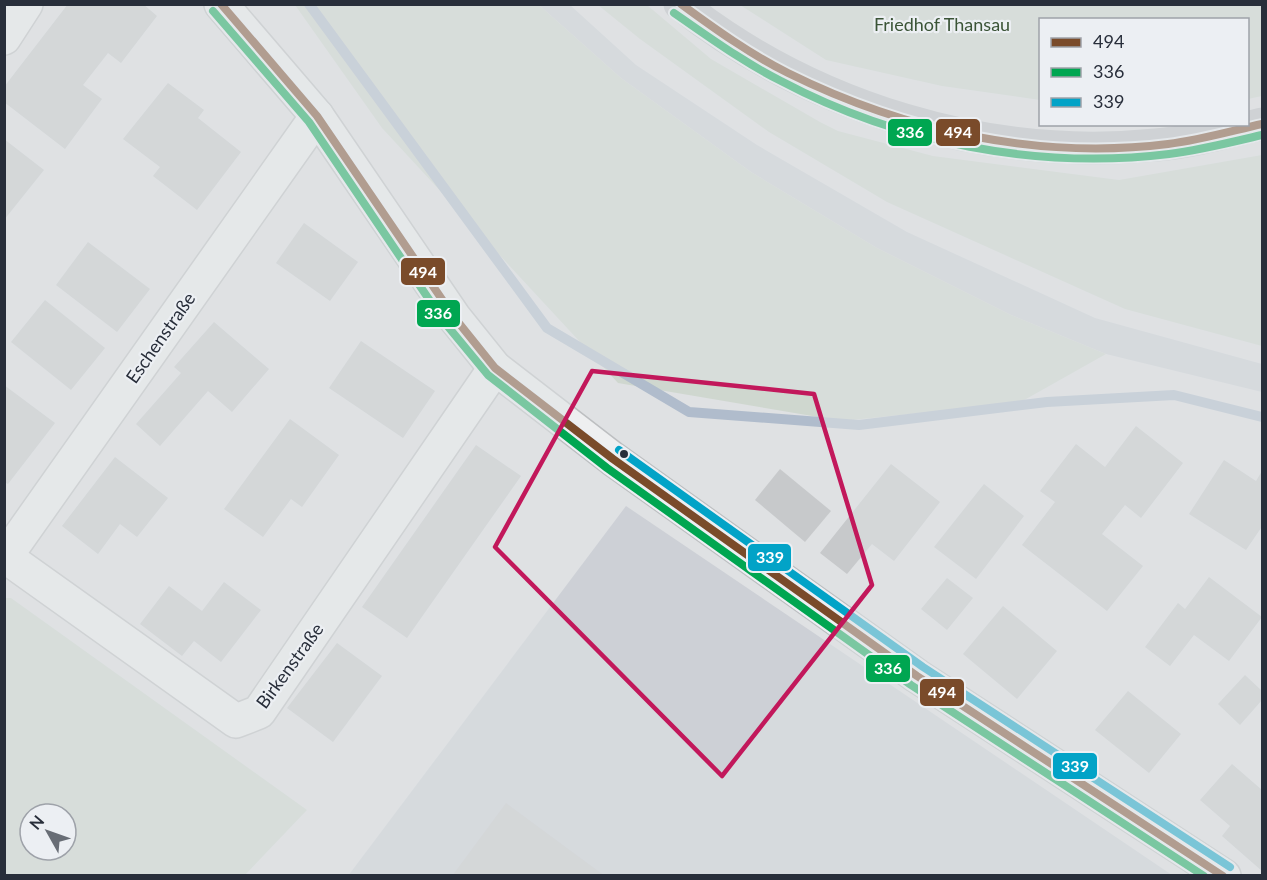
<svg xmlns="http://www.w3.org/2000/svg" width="1267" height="880" viewBox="0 0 1267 880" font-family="Lato,sans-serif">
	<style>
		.built { fill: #cdd0d6 }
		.green { fill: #cfd7cf; fill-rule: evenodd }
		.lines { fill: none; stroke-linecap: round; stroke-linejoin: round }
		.stream { stroke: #b0bccc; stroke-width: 10 }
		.building { fill: #c7c9cb }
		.street-casing { stroke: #bdbfc1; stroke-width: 36 }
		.street { stroke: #eeeff0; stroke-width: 33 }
		.secondary { stroke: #bdbfc3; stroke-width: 33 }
		.bus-1-casing { stroke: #eceff3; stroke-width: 12 }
		.bus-2-casing { stroke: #eceff3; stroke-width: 12 }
		.bus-3-casing { stroke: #eceff3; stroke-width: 12 }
		.bus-1 { stroke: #7a4b2a; stroke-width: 8 }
		.bus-2 { stroke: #00a651; stroke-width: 8 }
		.bus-3 { stroke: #02a3c7; stroke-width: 8 }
		.marked { fill: none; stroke: #c2185b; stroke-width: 4.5; stroke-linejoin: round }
		.bus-dot { fill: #282e3a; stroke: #eceff3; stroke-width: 2 }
		.labels { text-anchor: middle; stroke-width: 4.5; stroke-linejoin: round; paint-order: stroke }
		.park-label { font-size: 18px; fill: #3b5437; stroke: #eceff3 }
		.street-label { font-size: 18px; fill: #282e3a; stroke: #eceff3 }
		.line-badge { stroke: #eceff3; stroke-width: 2 }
		.badge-label { font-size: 16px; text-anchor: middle; font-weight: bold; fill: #fff }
	</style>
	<rect width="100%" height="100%" fill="#dfe1e3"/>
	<g class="built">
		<path d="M539,5H570L636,65L757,145L907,232L1095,318L1262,364V392L1106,354L1011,315L877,248L751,172L621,78Z"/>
		<path d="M626,506L1172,875L348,876Z"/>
	</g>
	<g class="green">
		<path d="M295,5H539L621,78L751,172L877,248L1011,315L1106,354L1019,403L842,421L618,383L382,128Z"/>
		<path d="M598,5H647L711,59L820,122L838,131L933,156L1119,180L1262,155V346L1125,309L887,202L769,132L640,39Z"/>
		<path d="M740,5H1262V96L1248,99V20H1040V100L942,86L826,60Z"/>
		<path d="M5,598H11L307,810L245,875H5ZM30,814H66V850H30Z"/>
	</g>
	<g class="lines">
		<path class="stream" d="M309,4L547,328L689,412L859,425L1047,402L1174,395L1262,417"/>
	</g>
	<g class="building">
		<path d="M68,4H143L157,16L121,63L108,53L83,85L102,99L65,149L4,102V87Z"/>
		<path d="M168,83L204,110L198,118L241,152L197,210L153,176L160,167L123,139Z"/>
		<path d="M4,139L44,170L4,220Z"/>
		<path d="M304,223L358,262L330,301L276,263Z"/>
		<path d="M88,242L150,289L117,332L56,285Z"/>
		<path d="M45,300L105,348L71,390L11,342Z"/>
		<path d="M214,322L269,369L232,412L208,391L160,446L136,424L181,373L174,367Z"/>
		<path d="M361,341L435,391L403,438L329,388Z"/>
		<path d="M4,385L55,423L8,484L4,482Z"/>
		<path d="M290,419L339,455L302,507L291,499L263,537L224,509Z"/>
		<path d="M1136,426L1183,463L1141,518L1125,505L1102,534L1143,566L1107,611L1022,545L1055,502L1040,491L1076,444L1105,467Z"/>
		<path d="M476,445L521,476L407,638L362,607Z"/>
		<path d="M115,457L168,498L137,537L120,524L98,554L62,526Z"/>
		<path d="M1224,460L1256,481L1262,471V529L1261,528L1246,550L1189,514Z"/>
		<path d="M891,464L940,502L894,561L872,544L847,574L820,553Z"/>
		<path d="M780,469L831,511L805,542L755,500Z"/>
		<path d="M984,484L1024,516L976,579L934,547Z"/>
		<path d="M1209,577L1262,617L1229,661L1194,635L1170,666L1145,647L1178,603L1185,609Z"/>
		<path d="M947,578L973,598L947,630L921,609Z"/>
		<path d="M224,582L261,610L221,662L194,641L182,656L140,624L169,586L202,611Z"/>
		<path d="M1003,606L1057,651L1017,699L963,654Z"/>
		<path d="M337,643L382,676L333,742L287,708Z"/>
		<path d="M1245,675L1262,691V700L1240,725L1218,704Z"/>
		<path d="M1128,691L1181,734L1149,773L1095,730Z"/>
		<path d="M1232,764L1262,790V871L1222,836L1230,826L1200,800Z"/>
		<path d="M506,803L605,876H452Z"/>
	</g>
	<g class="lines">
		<g class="street-casing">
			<g id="street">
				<path d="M221,4L317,116L454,317L495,368L613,459L917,676L1224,876"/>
				<path d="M4,38L26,4"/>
				<path d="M6,557L236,721L259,712L495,368"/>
				<path d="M4,559L317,116"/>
			</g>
		</g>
		<use href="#street" class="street"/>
		<path class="secondary" d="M680,4C812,108 987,162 1156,145C1191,142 1228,132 1262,124"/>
		<g class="bus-1-casing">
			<g id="bus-1">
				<path d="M221,4L317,116L454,317L495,368L613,459L917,676L1223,876"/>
				<path d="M681,4C715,29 750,54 788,73C905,131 1038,160 1168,144C1200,140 1231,131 1262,124"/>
			</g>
		</g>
		<g class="bus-2-casing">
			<g id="bus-2">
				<path d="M213,11L309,122L445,323L488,375L607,468L911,685L1204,876"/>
				<path d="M674,13C709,37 743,62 781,81C898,143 1038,170 1169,154C1201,150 1232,142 1262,135"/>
			</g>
		</g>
		<g class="bus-3-casing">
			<path id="bus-3" d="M619,450L923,667L1230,867"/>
		</g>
		<use href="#bus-1" class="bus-1"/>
		<use href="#bus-2" class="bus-2"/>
		<use href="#bus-3" class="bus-3"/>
	</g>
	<path d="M0 0H1267V880H0ZM592,371L814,394L872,585L722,776L495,547Z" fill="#dfe1e3" fill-opacity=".55" fill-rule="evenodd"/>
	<path class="marked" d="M592,371L814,394L872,585L722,776L495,547Z"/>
	<circle class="bus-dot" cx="624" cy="454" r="5"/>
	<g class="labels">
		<g class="park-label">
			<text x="942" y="31">Friedhof Thansau</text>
		</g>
		<g class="street-label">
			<text transform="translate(161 338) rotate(-55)" y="6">Eschenstraße</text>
			<text transform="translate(290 666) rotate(-54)" y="6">Birkenstraße</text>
		</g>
	</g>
	<g class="line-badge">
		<rect x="887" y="118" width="46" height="29" rx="6" fill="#00a651"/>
		<rect x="935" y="118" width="46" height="29" rx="6" fill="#7a4b2a"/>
		<rect x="400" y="257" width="46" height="29" rx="6" fill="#7a4b2a"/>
		<rect x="416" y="299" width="45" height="29" rx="6" fill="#00a651"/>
		<rect x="747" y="543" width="45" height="29" rx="6" fill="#02a3c7"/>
		<rect x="865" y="654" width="46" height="29" rx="6" fill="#00a651"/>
		<rect x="919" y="678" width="46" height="29" rx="6" fill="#7a4b2a"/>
		<rect x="1052" y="752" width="46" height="28" rx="6" fill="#02a3c7"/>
	</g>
	<g class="badge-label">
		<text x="910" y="138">336</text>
		<text x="958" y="138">494</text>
		<text x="423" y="278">494</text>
		<text x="438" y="319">336</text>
		<text x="770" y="563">339</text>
		<text x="888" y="674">336</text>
		<text x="942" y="698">494</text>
		<text x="1075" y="772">339</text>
	</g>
	<rect width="1267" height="880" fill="none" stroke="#282e3a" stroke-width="12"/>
	<rect x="1039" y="18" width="210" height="108" fill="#eceff3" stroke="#9ea2a9" stroke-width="1.5"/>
	<rect x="1051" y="38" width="30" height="9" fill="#7a4b2a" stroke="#9ea2a9" stroke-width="1.5"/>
	<text x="1093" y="48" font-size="18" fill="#282e3a">494</text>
	<rect x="1051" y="68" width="30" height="9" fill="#00a651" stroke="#9ea2a9" stroke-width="1.5"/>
	<text x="1093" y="78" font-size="18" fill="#282e3a">336</text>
	<rect x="1051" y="98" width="30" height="9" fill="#02a3c7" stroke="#9ea2a9" stroke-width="1.5"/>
	<text x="1093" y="108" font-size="18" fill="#282e3a">339</text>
	<g transform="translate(48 832) rotate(310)"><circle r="28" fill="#eceff3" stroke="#9ea2a9" stroke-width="1.5"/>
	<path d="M0-4.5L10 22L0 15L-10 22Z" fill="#686d75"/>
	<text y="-9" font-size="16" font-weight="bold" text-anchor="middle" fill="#282e3a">N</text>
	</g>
</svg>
